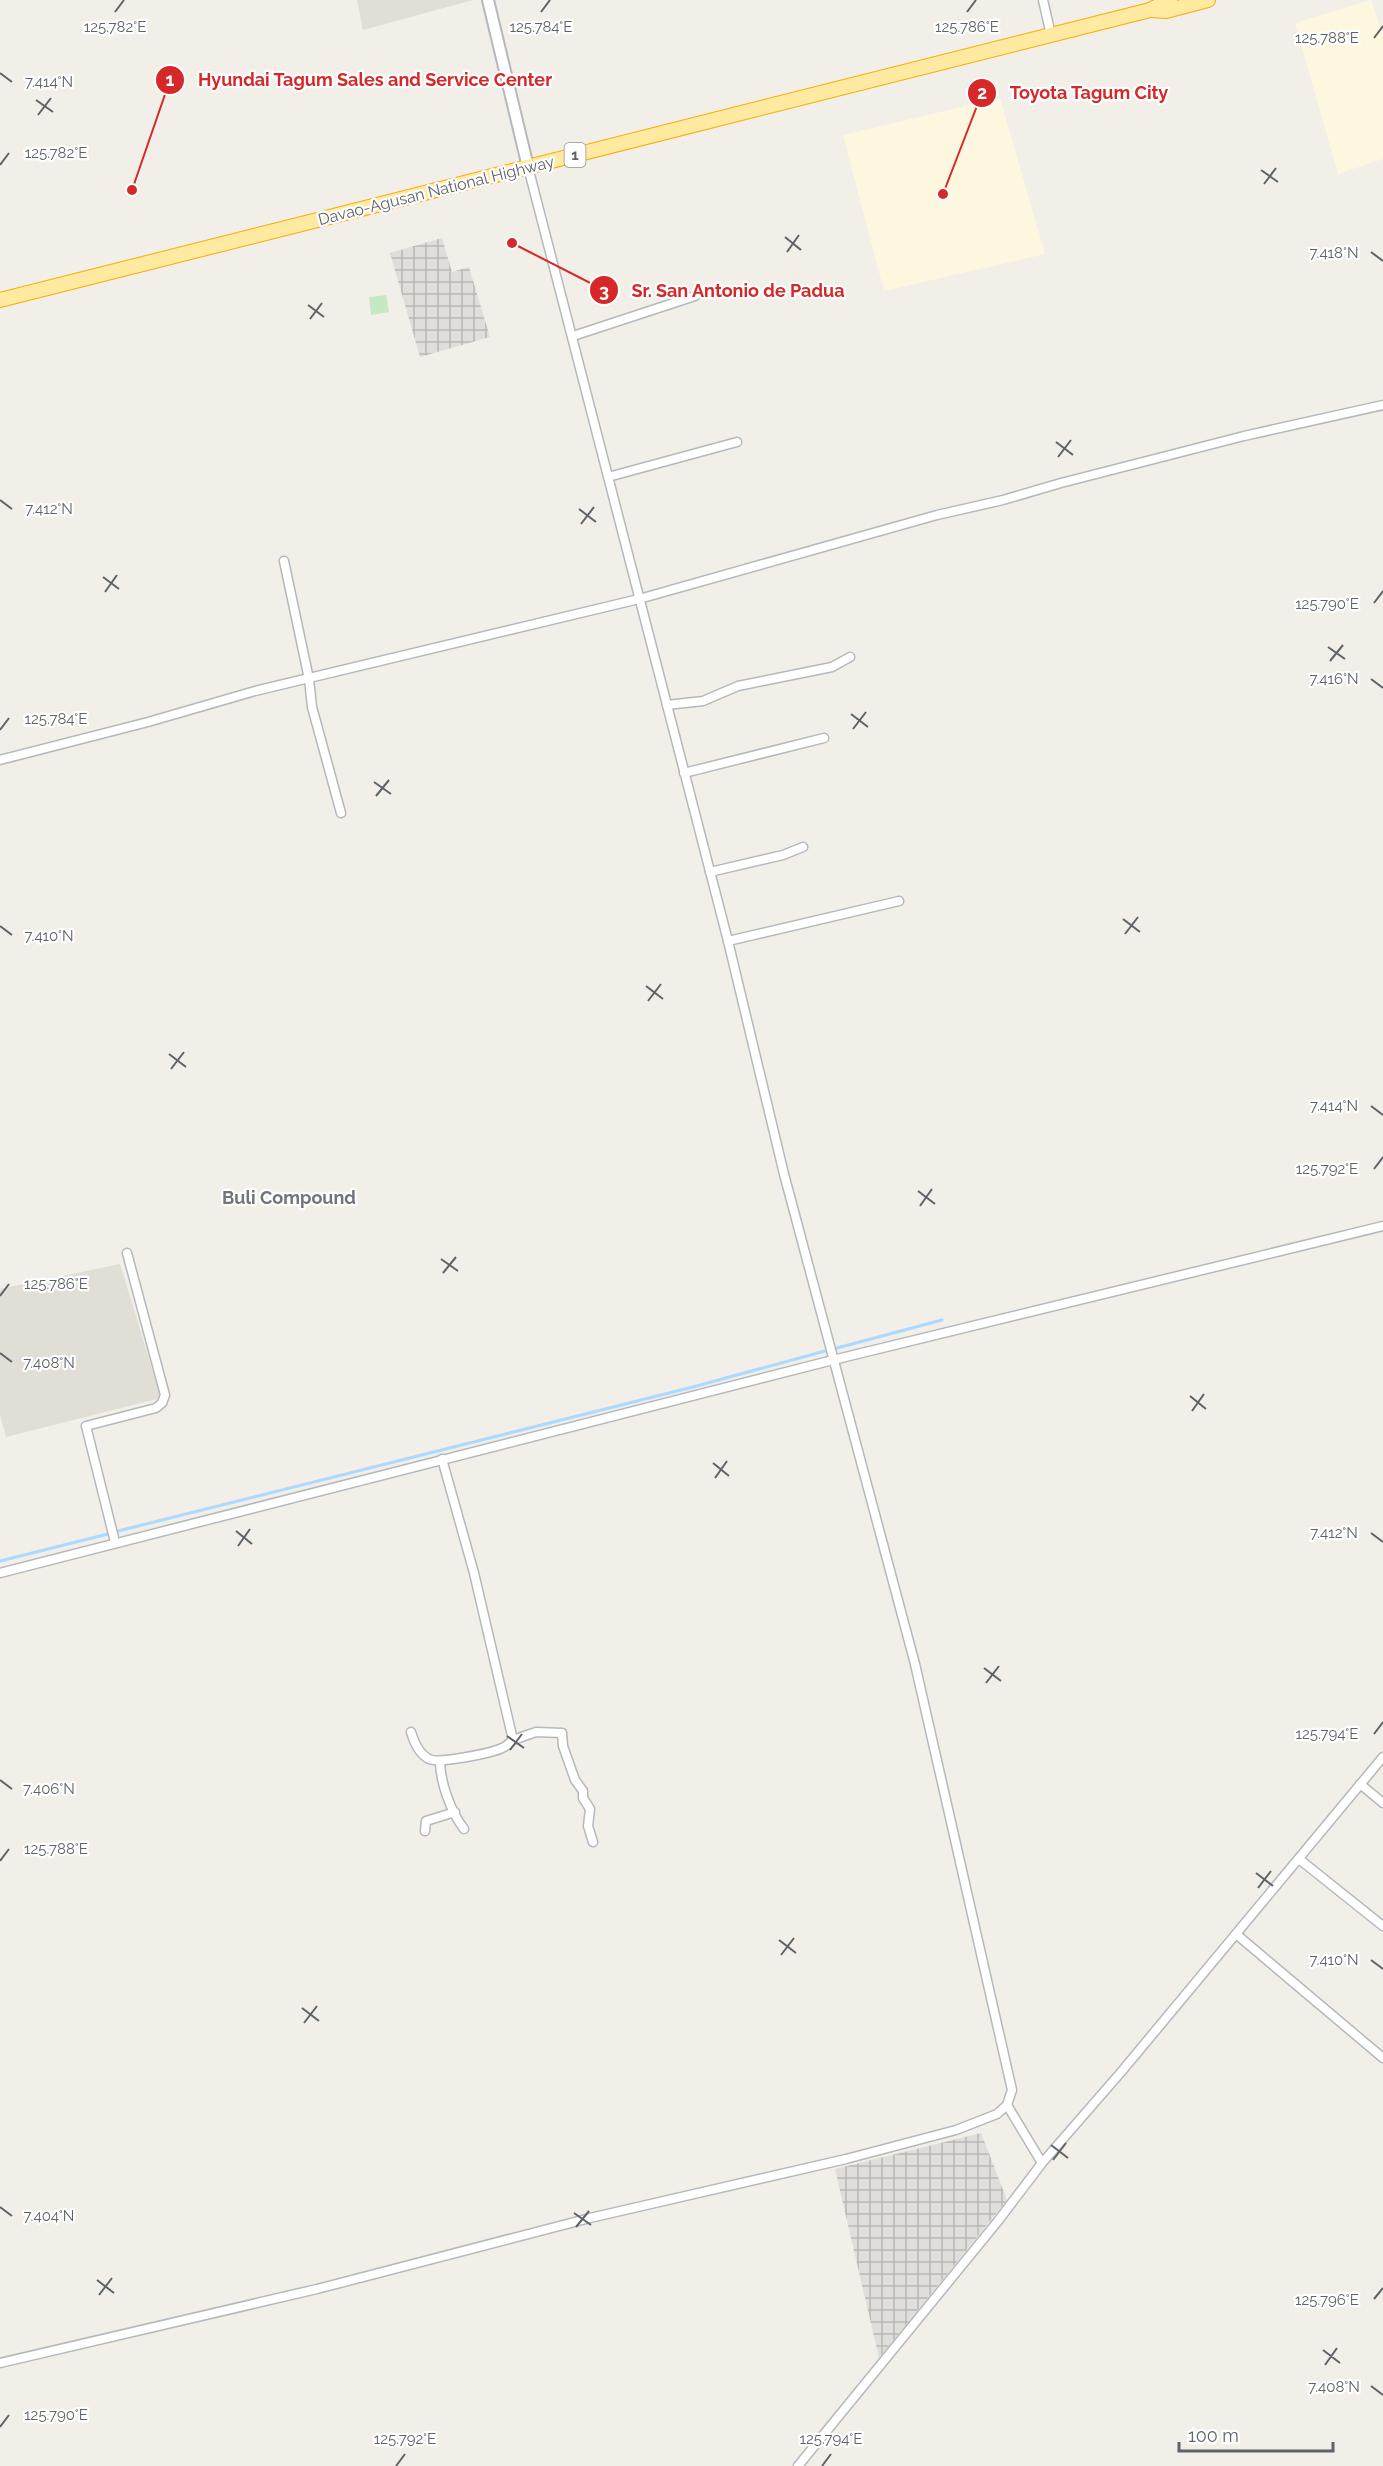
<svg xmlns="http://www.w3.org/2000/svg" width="1383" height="2466" viewBox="0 0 1383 2466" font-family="Raleway,sans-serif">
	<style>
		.commercial { fill: #fef7e0 }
		.industrial { fill: url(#industrial-grid) }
		.education { fill: #e1ded6 }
		.garden { fill: #c5e8c5 }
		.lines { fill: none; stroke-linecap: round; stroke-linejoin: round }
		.stream { stroke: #aadaff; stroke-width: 3 }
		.minor-casing { stroke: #b5b8bc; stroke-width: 11 }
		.tertiary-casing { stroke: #b5b8bc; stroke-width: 14 }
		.trunk-casing { stroke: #f9ab00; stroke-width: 16 }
		.minor { stroke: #fff; stroke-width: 8 }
		.tertiary { stroke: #fff; stroke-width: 10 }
		.trunk { stroke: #feeaa1; stroke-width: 14 }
		.ticks { fill: none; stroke: #5f6368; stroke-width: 2 }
		.labels { text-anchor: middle; stroke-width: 4.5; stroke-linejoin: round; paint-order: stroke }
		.shield { fill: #fff; stroke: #8f9295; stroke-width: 1.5 }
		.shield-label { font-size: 15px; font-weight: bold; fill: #5f6368 }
		.street-label { font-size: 16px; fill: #5f6368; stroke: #fff }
		.neighbourhood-label { font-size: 18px; font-weight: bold; fill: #70757a; stroke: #fff }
		.ticks-label { font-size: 15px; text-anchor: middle; fill: #5f6368; stroke: #fff; stroke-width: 4.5; stroke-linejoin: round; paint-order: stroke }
		.leader { fill: none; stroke: #d62828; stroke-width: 2 }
		.callout-dot { fill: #d62828; stroke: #fff; stroke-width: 2 }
		.mark-label { font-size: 18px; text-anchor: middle; font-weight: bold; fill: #fff }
		.callout-label { font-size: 18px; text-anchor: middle; font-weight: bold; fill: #d62828; stroke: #fff; stroke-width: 4.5; stroke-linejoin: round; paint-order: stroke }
	</style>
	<defs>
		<pattern id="industrial-grid" width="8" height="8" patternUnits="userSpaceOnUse" patternTransform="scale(1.5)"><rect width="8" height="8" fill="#e0deda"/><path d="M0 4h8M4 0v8" fill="none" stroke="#b9b8b5"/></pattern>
	</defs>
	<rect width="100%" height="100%" fill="#f1efe8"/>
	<g class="commercial">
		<path d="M1371,0L1383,35V159L1338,174L1295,23Z"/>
		<path d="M1000,98L1045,254L884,291L843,135Z"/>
	</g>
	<g class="industrial">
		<path d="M442,238L452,272L469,267L490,337L420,357L390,253Z"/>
		<path d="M981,2133L1007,2200L879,2358L835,2169Z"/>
	</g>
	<g class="education">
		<path d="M357,0H473L363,30Z"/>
		<path d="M120,1264L161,1398L6,1437L0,1415V1289Z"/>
	</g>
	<path class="garden" d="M386,295L389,312L371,315L369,297Z"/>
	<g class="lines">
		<g class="stream">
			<path d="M837,1348L942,1320"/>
			<path d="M118,1531L693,1387L825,1351"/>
			<path d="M0,1561L108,1534"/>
		</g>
		<g class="minor-casing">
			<g id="minor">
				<path d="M1043,0L1051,35"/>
				<path d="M573,336L695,296"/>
				<path d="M608,477L737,442"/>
				<path d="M284,561L309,679L312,707L341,813"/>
				<path d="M667,705L703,701L738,686L832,667L850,657"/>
				<path d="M0,760L148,722L255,691L639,599L937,515L1003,500L1061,483L1244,436L1383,405"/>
				<path d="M684,773L824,738"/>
				<path d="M710,872L783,855L803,847"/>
				<path d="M728,941L899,901"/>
				<path d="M115,1542L86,1426L156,1408L162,1403L165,1395L127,1253"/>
				<path d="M0,1573L833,1360L1383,1226"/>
				<path d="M411,1732C414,1742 419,1754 429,1759C438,1764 492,1753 502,1748C506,1747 510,1742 513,1740L474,1573L442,1459"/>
				<path d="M513,1740L536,1732L562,1733L563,1746L575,1780L583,1791V1798L590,1809L588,1826L593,1842"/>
				<path d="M440,1761C440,1782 451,1812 464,1829"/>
				<path d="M1360,1784L1383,1803"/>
				<path d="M425,1831L426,1821L455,1812"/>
				<path d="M1299,1859L1383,1926"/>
				<path d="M1236,1934L1383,2058"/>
				<path d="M1007,2105L1042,2163"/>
				<path d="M0,2363L317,2289L590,2218L846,2159L956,2130L997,2114L1007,2105L1012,2090L915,1664L784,1174L728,941L528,167"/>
				<path d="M798,2466L998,2221L1042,2163L1122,2071L1383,1757"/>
			</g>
		</g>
		<g class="tertiary-casing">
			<path id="tertiary" d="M488,0L528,167"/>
		</g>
		<g class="trunk-casing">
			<g id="trunk">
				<path d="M1150,10L1166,11L1208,0"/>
				<path d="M0,300L1150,10L1170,0"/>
			</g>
		</g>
		<use href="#minor" class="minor"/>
		<use href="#tertiary" class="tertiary"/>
		<use href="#trunk" class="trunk"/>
	</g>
	<path class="ticks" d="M115,12L124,0M541,12L550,0M967,12L976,0M1374,38L1383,26M0,73L12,82M36,100L53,112M38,115L51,98M0,165L9,153M1261,170L1278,182M1264,184L1276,168M785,237L801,250M787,252L799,235M1371,252L1383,261M308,305L324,317M310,319L322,303M1056,442L1073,455M1058,457L1071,440M0,500L12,509M579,509L596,522M581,524L594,507M103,577L119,589M105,592L117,575M1374,603L1383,591M1328,647L1345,659M1330,661L1343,645M1371,679L1383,688M851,714L868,727M853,729L866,712M0,730L9,718M374,782L391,794M376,796L389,780M1123,919L1140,932M0,926L12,935M1125,934L1138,917M646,986L663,999M648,1001L661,984M169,1054L186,1067M171,1069L184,1052M1371,1106L1383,1115M1374,1169L1383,1157M918,1191L935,1204M920,1206L932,1189M441,1259L458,1271M443,1273L456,1257M0,1296L9,1284M0,1353L12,1362M1190,1396L1206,1409M1192,1411L1204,1394M713,1463L729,1476M715,1478L727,1461M236,1531L252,1544M1371,1533L1383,1542M238,1546L250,1529M984,1668L1001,1681M986,1683L999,1666M1374,1734L1383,1722M507,1736L524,1748M510,1750L522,1734M0,1780L12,1789M0,1861L9,1849M1256,1873L1273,1886M1258,1888L1271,1871M779,1940L796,1953M781,1955L794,1938M1371,1960L1383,1969M302,2008L319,2021M304,2023L317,2006M1051,2145L1068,2158M1053,2160L1066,2143M0,2207L12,2216M574,2213L591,2225M576,2227L589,2211M97,2280L114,2293M99,2295L112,2278M1374,2299L1383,2288M1323,2350L1340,2363M1325,2365L1337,2348M1371,2386L1383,2395M0,2427L9,2415M396,2466L405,2454M822,2466L831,2454"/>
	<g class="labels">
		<rect class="shield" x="564.5" y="143" width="21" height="24" rx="4.5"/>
		<g class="shield-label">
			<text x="575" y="160">1</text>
		</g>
		<g class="street-label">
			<text transform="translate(436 190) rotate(-14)" y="6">Davao-Agusan National Highway</text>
		</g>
		<g class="neighbourhood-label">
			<text x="289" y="1204">Buli Compound</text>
		</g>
	</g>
	<g class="ticks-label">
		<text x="115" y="32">125.782°E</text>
		<text x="541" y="32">125.784°E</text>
		<text x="967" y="32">125.786°E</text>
		<text x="1327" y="43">125.788°E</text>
		<text x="49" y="87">7.414°N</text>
		<text x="56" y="158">125.782°E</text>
		<text x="1334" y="258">7.418°N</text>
		<text x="49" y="514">7.412°N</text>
		<text x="1327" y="609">125.790°E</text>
		<text x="1334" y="684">7.416°N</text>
		<text x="56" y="724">125.784°E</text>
		<text x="49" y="941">7.410°N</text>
		<text x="1334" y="1111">7.414°N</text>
		<text x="1327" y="1174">125.792°E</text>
		<text x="56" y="1289">125.786°E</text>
		<text x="49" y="1368">7.408°N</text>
		<text x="1334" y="1538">7.412°N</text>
		<text x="1327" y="1739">125.794°E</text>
		<text x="49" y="1794">7.406°N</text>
		<text x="56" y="1854">125.788°E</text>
		<text x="1334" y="1965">7.410°N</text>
		<text x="49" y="2221">7.404°N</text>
		<text x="1327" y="2305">125.796°E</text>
		<text x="1334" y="2392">7.408°N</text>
		<text x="56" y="2420">125.790°E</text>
		<text x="405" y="2444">125.792°E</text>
		<text x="831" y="2444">125.794°E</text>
	</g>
	<path class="leader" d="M132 190L170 80M943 194L982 93M512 243L604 290"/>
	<g class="callout-dot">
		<circle cx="132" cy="190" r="6"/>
		<circle cx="943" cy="194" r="6"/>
		<circle cx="512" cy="243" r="6"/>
		<circle cx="170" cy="80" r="15"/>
		<circle cx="982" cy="93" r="15"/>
		<circle cx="604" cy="290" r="15"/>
	</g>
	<g class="mark-label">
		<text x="170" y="86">1</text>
		<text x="982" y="99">2</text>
		<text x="604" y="297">3</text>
	</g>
	<g class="callout-label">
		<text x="375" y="86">Hyundai Tagum Sales and Service Center</text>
		<text x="1089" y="99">Toyota Tagum City</text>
		<text x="738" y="297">Sr. San Antonio de Padua</text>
	</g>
	<path d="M1179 2442v9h154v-9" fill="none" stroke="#5f6368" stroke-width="3"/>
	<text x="1188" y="2442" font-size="18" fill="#5f6368" stroke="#ffffff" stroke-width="4.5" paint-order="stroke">100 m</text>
</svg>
